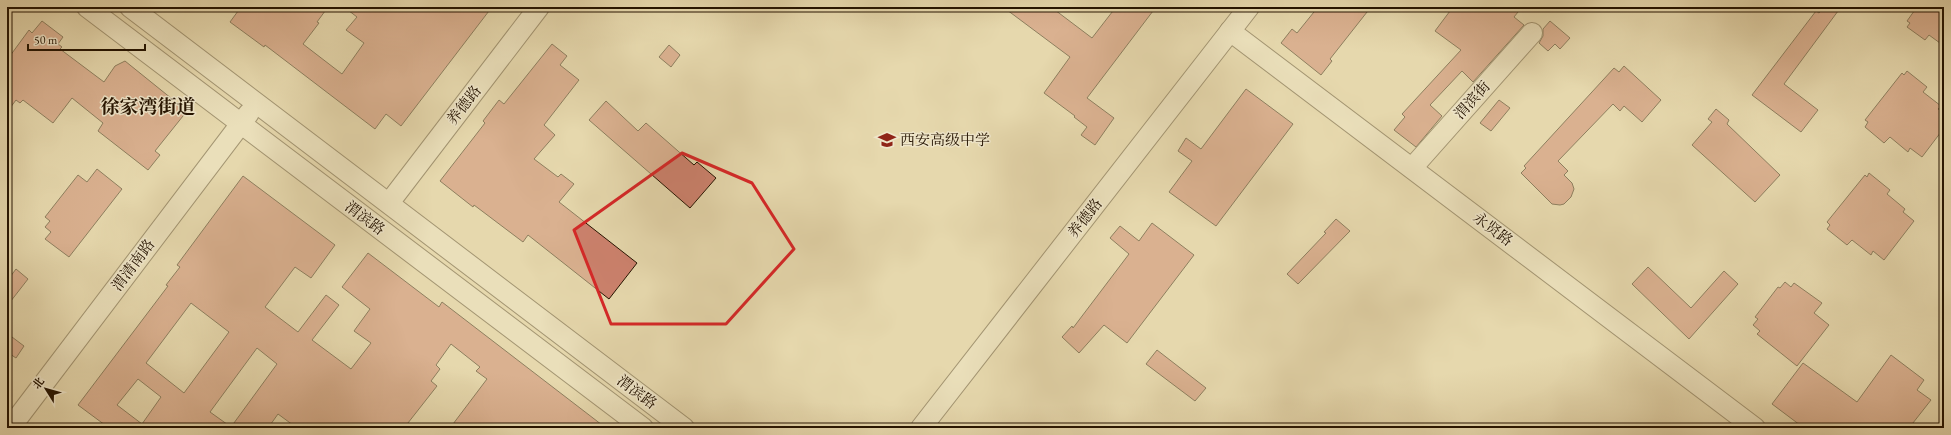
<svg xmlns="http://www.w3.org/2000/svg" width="1951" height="435" viewBox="0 0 1951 435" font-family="'EB Garamond','Noto Serif SC',serif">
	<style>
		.building { fill: #cd826e; stroke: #241300; fill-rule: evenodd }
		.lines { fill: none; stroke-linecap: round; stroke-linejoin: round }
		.minor-casing { stroke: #54442b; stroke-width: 22 }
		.minor { stroke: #efe6ca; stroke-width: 20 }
		.marked { fill: none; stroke: #d62828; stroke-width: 3; stroke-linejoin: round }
		.labels { text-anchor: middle; stroke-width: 3; stroke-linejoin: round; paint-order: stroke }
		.street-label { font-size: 15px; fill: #241300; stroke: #efe6ca }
		.poi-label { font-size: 15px; fill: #241300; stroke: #efe6ca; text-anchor: start }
		.district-label { font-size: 19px; font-weight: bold; fill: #241300; stroke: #efe6ca }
	</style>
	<rect width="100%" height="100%" fill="#e6d8ad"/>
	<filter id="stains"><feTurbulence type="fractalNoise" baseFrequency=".005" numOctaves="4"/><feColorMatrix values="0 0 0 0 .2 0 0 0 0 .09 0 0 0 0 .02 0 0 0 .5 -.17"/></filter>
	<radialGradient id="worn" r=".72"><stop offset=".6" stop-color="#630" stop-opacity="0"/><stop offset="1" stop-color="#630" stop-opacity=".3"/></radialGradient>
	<g class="building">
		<path d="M241,7H328L317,22L319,23L303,44L342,74L364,43L346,30L357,17L344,7H492L401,126L386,114L375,129L265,45L264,47L230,22Z"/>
		<path d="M1003,7H1051L1092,38L1116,7H1156L1087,98L1114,118L1095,145L1081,135L1087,127L1074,117L1075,116L1044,93L1070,57Z"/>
		<path d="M1318,7H1371L1330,59L1332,61L1321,75L1281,43L1292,29L1297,33Z"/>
		<path d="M1453,7H1522L1514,17L1524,25L1473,82L1462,71L1430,105L1442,116L1416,147L1394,130L1405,117L1402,114L1461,50L1435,31Z"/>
		<path d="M1824,7H1841L1784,84L1818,110L1801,132L1752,95L1816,11L1819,13Z"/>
		<path d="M1917,7H1944V46L1929,35L1925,40L1907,27L1910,23L1907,21Z"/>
		<path d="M42,21L63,37L58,44L62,47L60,49L104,82L115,66L125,61L187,111L155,151L160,155L148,170L98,131L103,123L72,98L53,123L23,100L20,103L16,100L7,112V60L29,30L32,33Z"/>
		<path d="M1550,21L1570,38L1560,49L1555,44L1548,51L1539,43L1543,36V29Z"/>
		<path d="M552,44L567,56L560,65L579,80L544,125L555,135L534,159L558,177L561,174L574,184L559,202L637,263L609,299L528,235L523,242L474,205L473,207L440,181L485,123L483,121L499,100L504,104Z"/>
		<path d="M669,45L680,55L671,67L659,57Z"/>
		<path d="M1624,66L1661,100L1642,122L1624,106L1620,111L1613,104L1558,161L1568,171L1564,175L1572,183L1574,189L1571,197L1564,204L1560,205L1552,204L1521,173L1526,168L1524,166L1614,68L1619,72Z"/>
		<path d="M1907,71L1927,87L1923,92L1941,106L1938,109L1944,114V128L1922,157L1910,148L1908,152L1890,137L1884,143L1865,127L1868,122L1865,120L1902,73L1904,75Z"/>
		<path d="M1246,89L1293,124L1216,226L1169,192L1192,161L1178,151L1186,138L1201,149Z"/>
		<path d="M1499,100L1510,108L1491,131L1480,123Z"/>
		<path d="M606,101L638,131L646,123L694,165L697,162L716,178L690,208L589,120Z"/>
		<path d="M1716,109L1729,120L1727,124L1780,175L1755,202L1692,145L1712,122L1708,119Z"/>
		<path d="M97,169L122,189L69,257L45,239L51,232L45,227L50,221L45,217L78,175L87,182Z"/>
		<path d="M1869,173L1890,190L1887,194L1905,209L1903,212L1914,221L1884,260L1873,251L1871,255L1852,240L1847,245L1827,229L1830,225L1827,222L1865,175L1867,177Z"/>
		<path d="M243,176L335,245L311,278L295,267L265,307L298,332L326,295L339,305L312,340L351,369L371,343L354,331L370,309L342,287L368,253L439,307L442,302L606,428H450L487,379L476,371L480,367L451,344L436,365L440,369L431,381L437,386L404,428H297L278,414L268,428H109L78,405L168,286L166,285L180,267L177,265ZM191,303L229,332L184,393L146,363ZM257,348L277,364L231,427L210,412ZM138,379L161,397L142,424L117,405Z"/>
		<path d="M1336,219L1350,231L1298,284L1287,274L1326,233L1324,232Z"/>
		<path d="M1152,223L1194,255L1127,343L1104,325L1079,353L1062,337L1072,326L1073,328L1129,254L1110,238L1120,226L1139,241Z"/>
		<path d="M1648,267L1691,308L1724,271L1738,284L1689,339L1632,284Z"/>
		<path d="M16,269L28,279L7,306V281Z"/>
		<path d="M1785,282L1791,287L1794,283L1822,303L1814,313L1829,325L1797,366L1757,334L1760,331L1753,325L1758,319L1755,317L1778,287L1780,288Z"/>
		<path d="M12,337L24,346L16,358L7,352V344Z"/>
		<path d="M1157,350L1206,388L1195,401L1146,364Z"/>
		<path d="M1891,355L1924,380L1917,390L1931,400L1909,428H1804L1772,404L1803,363L1857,402Z"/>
	</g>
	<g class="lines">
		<g class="minor-casing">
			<g id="minor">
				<path d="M87,7L643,428"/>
				<path d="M130,7L684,428"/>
				<path d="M1230,31L1755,428"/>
				<path d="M1412,168L1532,33"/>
				<path d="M389,203L539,7"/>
				<path d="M10,428L249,113"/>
				<path d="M921,428L1249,7"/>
			</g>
		</g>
		<use href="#minor" class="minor"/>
	</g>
	<path d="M0 0H1951V435H0ZM682,153L752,183L794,249L726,324H611L574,230Z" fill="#e6d8ad" fill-opacity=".55" fill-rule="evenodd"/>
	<path class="marked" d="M682,153L752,183L794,249L726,324H611L574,230Z"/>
	<defs>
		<g id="school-bare" transform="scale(1.38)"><path d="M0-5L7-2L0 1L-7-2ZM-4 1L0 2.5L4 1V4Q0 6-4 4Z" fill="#8f2418" stroke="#efe6ca" stroke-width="2.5" paint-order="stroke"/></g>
	</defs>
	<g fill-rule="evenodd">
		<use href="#school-bare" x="887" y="140"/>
	</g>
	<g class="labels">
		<g class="street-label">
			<text transform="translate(1472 100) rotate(-48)" y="5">渭滨街</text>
			<text transform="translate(464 105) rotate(-52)" y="5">养德路</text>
			<text transform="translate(365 218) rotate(37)" y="5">渭滨路</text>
			<text transform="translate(1085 218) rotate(-52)" y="5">养德路</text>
			<text transform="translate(1493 229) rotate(37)" y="5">永贤路</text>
			<text transform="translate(133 265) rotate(-53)" y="5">渭清南路</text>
			<text transform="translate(637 392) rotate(37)" y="5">渭滨路</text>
		</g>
		<g class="poi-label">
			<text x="900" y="145">西安高级中学</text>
		</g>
		<g class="district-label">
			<text x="148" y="113">徐家湾街道</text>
		</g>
	</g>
	<rect width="1951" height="435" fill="none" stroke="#e6d8ad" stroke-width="24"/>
	<rect x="8" y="8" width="1935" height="419" fill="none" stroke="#241300" stroke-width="2"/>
	<rect x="12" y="12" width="1927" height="411" fill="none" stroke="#241300"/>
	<g transform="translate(46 389) rotate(307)" stroke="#efe6ca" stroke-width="3" paint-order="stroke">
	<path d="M0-3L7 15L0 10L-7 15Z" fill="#241300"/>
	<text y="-6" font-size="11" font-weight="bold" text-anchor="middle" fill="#241300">北</text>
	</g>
	<path d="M28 44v6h117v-6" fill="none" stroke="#241300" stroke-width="2"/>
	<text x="34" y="44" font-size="12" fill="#241300" stroke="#efe6ca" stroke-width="3" paint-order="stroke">50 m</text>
	<rect width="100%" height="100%" filter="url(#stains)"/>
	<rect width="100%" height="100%" fill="url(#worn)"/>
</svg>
